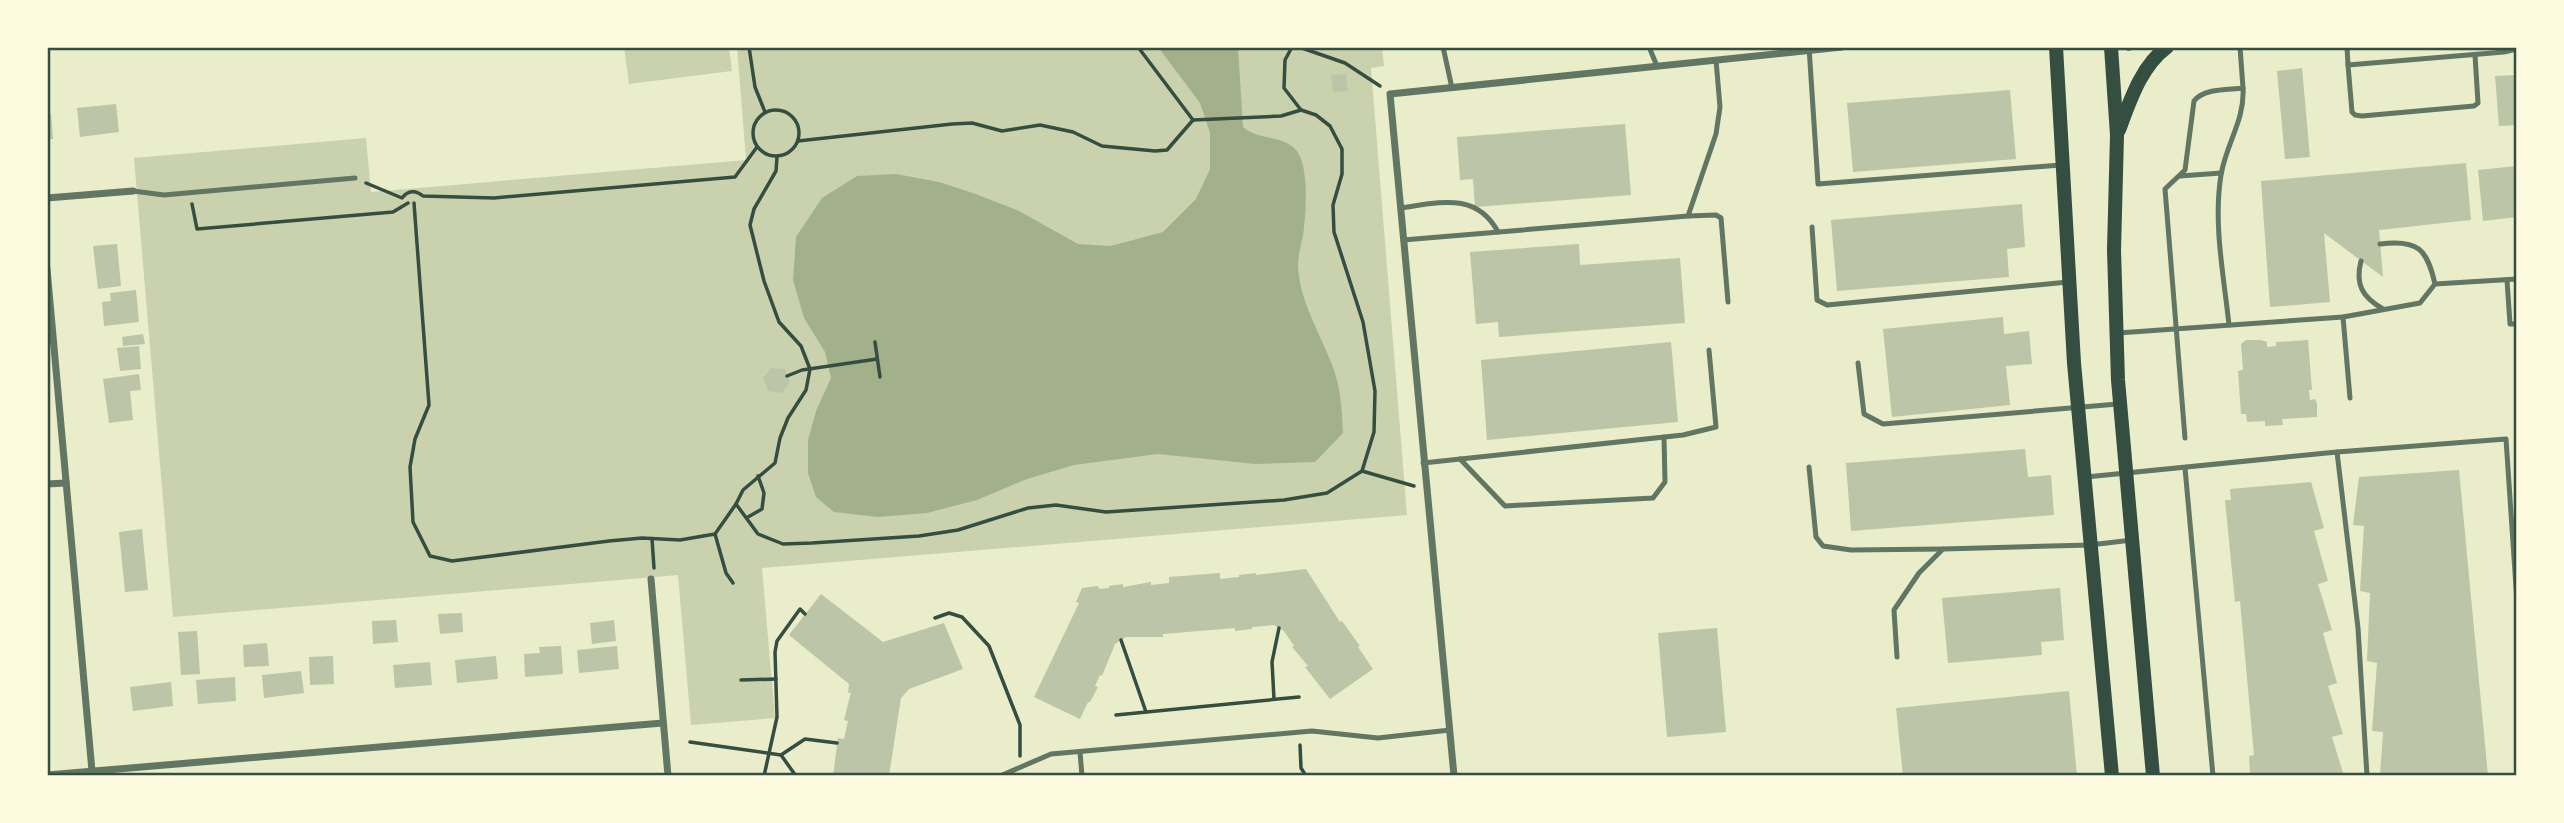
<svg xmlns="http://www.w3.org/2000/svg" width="2564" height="823" viewBox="0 0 2564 823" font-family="Spectral,serif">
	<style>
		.green { fill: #cad2ad }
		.water { fill: #a3b18a }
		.building { fill: #bcc5a7 }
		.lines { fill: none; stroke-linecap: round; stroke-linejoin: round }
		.path { stroke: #344e41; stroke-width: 3.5 }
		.service { stroke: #617663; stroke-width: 5 }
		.minor { stroke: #617663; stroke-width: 7 }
		.secondary { stroke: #344e41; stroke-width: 14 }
		.neatline { fill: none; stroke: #344e41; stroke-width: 2.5 }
	</style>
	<rect width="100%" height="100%" fill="#e9edc9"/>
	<g class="green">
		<path d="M624,47H729L732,71L629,84Z"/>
		<path d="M737,47H1382L1384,66L1371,68L1407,515L762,568L775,718L691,725L678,575L173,617L134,158L366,138L371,192L746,160Z"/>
	</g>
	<path class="water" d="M1158,47H1238L1243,127C1259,142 1292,133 1301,159C1308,179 1306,207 1304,228C1303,240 1298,252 1298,265C1299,302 1322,336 1334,370C1341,391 1342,411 1343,433L1315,462L1255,464L1158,454L1074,465L1027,479L977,500L927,513L878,517L834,512L816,497L808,473V440L816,411L831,378L825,352L804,318L793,280L796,237L822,198L857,176L896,174L939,182L973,193L1019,211L1078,244L1111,246L1163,232L1196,199L1210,169V133L1200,103Z"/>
	<g class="building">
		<path d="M2302,68L2310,157L2285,159L2277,71Z"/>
		<path d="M1346,74L1348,91L1333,92L1331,75Z"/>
		<path d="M2517,75V125L2499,126L2495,76Z"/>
		<path d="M2010,90L2016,159L1853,172L1847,103Z"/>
		<path d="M116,104L119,132L80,137L77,108Z"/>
		<path d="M47,114H51L53,139H47Z"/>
		<path d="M1625,124L1631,195L1475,207L1473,179L1460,180L1457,137Z"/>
		<path d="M2466,163L2471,220L2379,230L2383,277L2324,233L2330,302L2270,307L2261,181Z"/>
		<path d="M2517,166V217L2483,221L2478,170Z"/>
		<path d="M2022,204L2025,247L2007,249L2009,277L1837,291L1831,220Z"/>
		<path d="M117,244L121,286L98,289L93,246Z"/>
		<path d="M1579,244L1580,265L1680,258L1685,323L1499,337L1498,322L1476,324L1470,252Z"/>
		<path d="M136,290L139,322L104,326L102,302L111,301L110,293Z"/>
		<path d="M2003,317L2004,334L2029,331L2032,364L2006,366L2010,405L1892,417L1883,329Z"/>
		<path d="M143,334L145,344L123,346L122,337Z"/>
		<path d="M2246,340H2261L2267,342V347L2276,346V342L2308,340L2312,390H2309L2310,400L2315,399L2317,403V417L2282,419L2283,425L2265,426V421L2247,422L2246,414H2241L2238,371L2243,370L2241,344Z"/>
		<path d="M1671,342L1678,422L1487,440L1481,360Z"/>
		<path d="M139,346L141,369L120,371L117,348Z"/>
		<path d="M771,368L785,369L790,381L782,393L768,391L763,378Z"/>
		<path d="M139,374L141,390L130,391L133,420L109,423L103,379Z"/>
		<path d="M2025,449L2028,477L2051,475L2054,515L1851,531L1846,463Z"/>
		<path d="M2459,470L2488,776H2380L2383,732L2372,731L2377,663L2367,661L2370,593L2360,591L2364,526L2353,525L2359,477Z"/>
		<path d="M2311,482L2324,528L2314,531L2328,581L2318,584L2332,630L2323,633L2337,683L2328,686L2343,734L2332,737L2344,776H2250L2249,756L2254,755L2240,601L2235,602L2225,500H2231L2230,489Z"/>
		<path d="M142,529L148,590L125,592L119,532Z"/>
		<path d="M1306,569L1340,622L1342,621L1360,646L1358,647L1373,669L1330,699L1305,667L1308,666L1292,647L1294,646L1284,631L1274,625L1252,627V629L1235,631V628L1163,634V637H1126L1115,644L1102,676L1100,675L1095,686L1098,687L1090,702H1088L1080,719L1034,697L1079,603L1076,602L1082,588L1098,586L1099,589L1109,588V586L1123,584V587L1151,582V585L1169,583V577L1220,573V579L1239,577V575L1256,573V575Z"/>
		<path d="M2060,588L2064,640L2041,642L2042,655L1948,663L1942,598Z"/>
		<path d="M821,594L883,642L944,623L963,669L909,689L901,698L889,776H833L838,738L844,739L848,721L844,720L851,692L848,693L849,684L789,635Z"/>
		<path d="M462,613L463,632L440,634L438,614Z"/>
		<path d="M396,620L398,642L373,644L372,621Z"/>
		<path d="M614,620L616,641L592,644L590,623Z"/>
		<path d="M1717,628L1726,732L1667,737L1658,633Z"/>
		<path d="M197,631L200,674L181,675L178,632Z"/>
		<path d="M267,643L269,666L244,667L243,645Z"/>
		<path d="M561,646L563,674L525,677L524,654L540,653L539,647Z"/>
		<path d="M617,646L619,669L579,673L577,650Z"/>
		<path d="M333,656L334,684L310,685L309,657Z"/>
		<path d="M496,656L498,679L457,683L455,660Z"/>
		<path d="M430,662L432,685L395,688L393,665Z"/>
		<path d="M301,671L304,693L264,698L262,675Z"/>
		<path d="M235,677L236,701L198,704L196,680Z"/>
		<path d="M171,682L173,706L133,711L130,687Z"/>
		<path d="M2069,691L2077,776H1903L1896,708Z"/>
	</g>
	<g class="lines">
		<g class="path">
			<path d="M749,47L755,87L765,112"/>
			<path d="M1138,47L1193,120L1281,116L1301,110"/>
			<path d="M1299,47L1345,63L1380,86"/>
			<path d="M2128,49L2139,47"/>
			<circle cx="776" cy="133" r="23"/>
			<path d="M798,141L952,124L972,123L1002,131L1040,125L1073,132L1102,146L1155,151L1167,150L1193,120"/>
			<path d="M777,157L776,171L754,209L750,225L764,281L779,322L801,346L810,369L806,390L788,418L780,438L775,463L743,490L736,504L758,534L783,544L812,543L919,536L958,530L1028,508L1056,505L1106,512L1284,500L1327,493L1362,471L1374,432L1375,391L1363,322L1334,232L1333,205L1342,174V149L1330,126L1316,115L1301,110L1284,88L1285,60L1292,47"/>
			<path d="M366,183L402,198C408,190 416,190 423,196L494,198L735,177L757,147"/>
			<path d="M414,203L429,405L415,439L410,467L413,522L430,556L452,561L609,541L642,538L680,540L715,534L726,573L733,583"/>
			<path d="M192,204L197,229L393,212L408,203"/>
			<path d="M875,342L880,377"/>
			<path d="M787,376L802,370L877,359"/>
			<path d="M1362,471L1414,486"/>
			<path d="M748,517L762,509L764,493L758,476"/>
			<path d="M715,534L736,504"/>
			<path d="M652,539L654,568"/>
			<path d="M935,618L949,613L962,617L989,646L1020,725V756"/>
			<path d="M1121,640L1146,712"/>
			<path d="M741,680L776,679"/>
			<path d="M1274,699L1272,662L1279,628"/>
			<path d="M1116,715L1299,697"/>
			<path d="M690,742L781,755L805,739L837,743"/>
			<path d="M1300,745L1301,768L1306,776"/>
			<path d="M781,755L796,776"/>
			<path d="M764,776L777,717L775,652L777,641L800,609L805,614"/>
		</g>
		<g class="service">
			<path d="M1443,47L1452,88"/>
			<path d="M1649,47L1657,66"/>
			<path d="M1809,47L1818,184L2061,165"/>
			<path d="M2347,47L2348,65L2504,52L2517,49"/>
			<path d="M2348,65L2352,112L2355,115L2362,116L2474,106L2478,103L2475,55"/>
			<path d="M2180,176L2221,173"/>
			<path d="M133,191L164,195L355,178"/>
			<path d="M1400,208C1438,203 1476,191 1498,232"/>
			<path d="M1688,216L1716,215L1721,218L1728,302"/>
			<path d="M1812,227L1817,300L1827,305L2068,282"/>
			<path d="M1403,240L1688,216L1716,134L1720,107L1716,60"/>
			<path d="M2380,244C2418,239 2427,249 2435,284"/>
			<path d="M2361,261C2355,284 2362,297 2383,309"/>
			<path d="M2507,280L2510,324H2517"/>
			<path d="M2343,317L2350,398"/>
			<path d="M2229,325C2224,277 2213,224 2221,175C2226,144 2245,120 2243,88"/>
			<path d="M2118,333L2343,317L2420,303L2435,284L2517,279"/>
			<path d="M1858,363L1864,414L1883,424L2118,404"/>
			<path d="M2185,438L2165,189L2185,170L2194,101C2204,88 2228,90 2243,88L2240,47"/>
			<path d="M2337,452L2506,439L2517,602"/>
			<path d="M1460,459L1505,506L1653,498L1665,482L1664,437"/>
			<path d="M1423,463L1683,435L1716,427L1709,350"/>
			<path d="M1809,467L1816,537L1823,546L1851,550L1943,549"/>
			<path d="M2185,468L2213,776"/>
			<path d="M2086,477L2337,452L2358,628L2367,776"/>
			<path d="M1897,657L1894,610L1919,573L1943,549L2090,545L2132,540"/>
			<path d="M1080,752L1082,776"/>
			<path d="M1000,776L1051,754L1312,731L1378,738L1450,730"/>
		</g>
		<g class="minor">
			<path d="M47,198L133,191"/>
			<path d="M47,269L92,771"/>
			<path d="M47,484L66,483"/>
			<path d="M651,579L668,776"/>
			<path d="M47,775L663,723"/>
			<path d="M1454,776L1390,94L1842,47"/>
		</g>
		<g class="secondary">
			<path d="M2056,47L2074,363L2112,776"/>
			<path d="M2111,47L2117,135L2114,250L2118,380L2153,776"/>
			<path d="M2119,130C2130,101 2141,66 2167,47"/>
		</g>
	</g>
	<rect width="2564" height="823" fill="none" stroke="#fefae0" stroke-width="98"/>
	<rect x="49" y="49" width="2466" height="725" class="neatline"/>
</svg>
